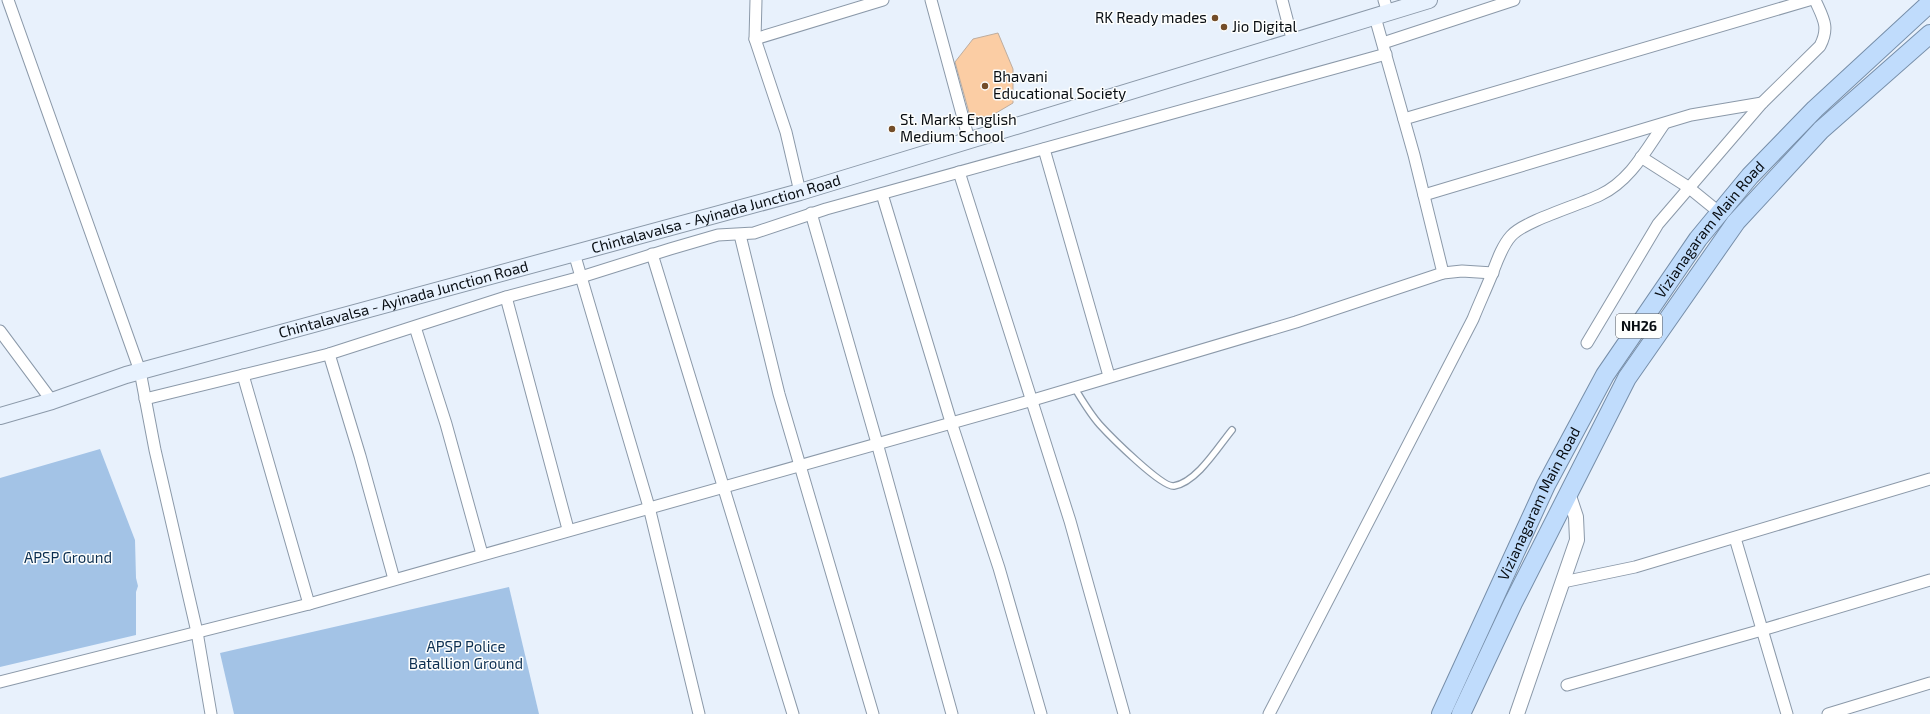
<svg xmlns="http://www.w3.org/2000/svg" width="1930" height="714" viewBox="0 0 1930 714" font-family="'Exo 2',sans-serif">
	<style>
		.green { fill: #a3c3e6 }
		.building { fill: #fbcda4; stroke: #bead9f }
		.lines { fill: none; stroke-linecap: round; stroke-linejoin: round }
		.service-casing { stroke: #8b99a9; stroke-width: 8 }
		.minor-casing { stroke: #8b99a9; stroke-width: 13 }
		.tertiary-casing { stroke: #8b99a9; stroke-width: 16 }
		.secondary-casing { stroke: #8b99a9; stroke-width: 18 }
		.trunk-casing { stroke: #768ea9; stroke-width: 20 }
		.service { stroke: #fff; stroke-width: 5.5 }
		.minor { stroke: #fff; stroke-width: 11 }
		.tertiary { stroke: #fff; stroke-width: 14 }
		.secondary { stroke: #e8f2fe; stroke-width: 16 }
		.trunk { stroke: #c0dcfc; stroke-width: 18 }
		.poi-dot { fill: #734d29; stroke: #fdfefd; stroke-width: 1.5 }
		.labels { text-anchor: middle; stroke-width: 3; stroke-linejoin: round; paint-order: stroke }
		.shield { fill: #fdfefd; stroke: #525558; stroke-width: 1 }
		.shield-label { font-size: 14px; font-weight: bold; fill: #080d12 }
		.poi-label { font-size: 15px; fill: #080d12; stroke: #fdfefd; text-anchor: start }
		.street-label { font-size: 15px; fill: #080d12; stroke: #fdfefd }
		.park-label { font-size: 15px; fill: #0c2f51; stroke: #fdfefd }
	</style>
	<rect width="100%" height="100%" fill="#e8f1fc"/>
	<g class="green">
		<path d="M100,449L135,540L136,578L138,586L136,592V635L0,667V478Z"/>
		<path d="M509,587L539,714H234L220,653Z"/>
	</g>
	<path class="building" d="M998,33L1013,69V103L991,116L972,118L970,116L955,62L973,39Z"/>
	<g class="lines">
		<g class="service-casing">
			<path id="service" d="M1074,387C1082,400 1090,414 1100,425C1110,436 1162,488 1174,486C1197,482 1218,447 1232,430"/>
		</g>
		<g class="minor-casing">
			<g id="minor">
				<path d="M8,0L140,371L155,450L197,632L211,714"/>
				<path d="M756,0L755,39L786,132L800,192"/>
				<path d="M931,0L969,140"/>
				<path d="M1282,0L1293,42"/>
				<path d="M1384,0L1388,13"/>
				<path d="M1375,17L1414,155L1443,273"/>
				<path d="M755,39L883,0"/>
				<path d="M1383,43L1514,0"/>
				<path d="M1404,119L1809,0"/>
				<path d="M1044,149L1109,376"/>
				<path d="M1641,157L1688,187L1720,213"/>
				<path d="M959,172L1070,521L1124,714"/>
				<path d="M882,194L951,422L999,568L1041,714"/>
				<path d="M1424,195L1691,115L1762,103"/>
				<path d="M811,213L877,443L952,714"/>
				<path d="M740,235L779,394L873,714"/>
				<path d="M574,253L649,507L699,714"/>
				<path d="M652,254L793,714"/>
				<path d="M506,297L568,529"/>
				<path d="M415,327L446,424L482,554"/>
				<path d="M0,331L52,401"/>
				<path d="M1587,343L1658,224L1762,103L1820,46C1830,27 1823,18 1815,0"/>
				<path d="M329,354L360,456L394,579"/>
				<path d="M243,375L309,604"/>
				<path d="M145,399L329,354L506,297L581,277L670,249L718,235L754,233L826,209L1386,54"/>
				<path d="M1735,538L1787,714"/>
				<path d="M1563,582L1635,567L1930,479"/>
				<path d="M0,682L309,604L1033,400L1296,322L1443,273L1462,271L1493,273"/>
				<path d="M1567,685L1762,630L1930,580"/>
				<path d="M1269,714L1473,319C1479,304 1486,289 1492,274C1497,261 1502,246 1511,236C1524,221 1579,205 1600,195C1630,181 1646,150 1664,124"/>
				<path d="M1828,714L1930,683"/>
			</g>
		</g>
		<g class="tertiary-casing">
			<path id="tertiary" d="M1517,714L1577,540L1576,517L1568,493"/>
		</g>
		<g class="secondary-casing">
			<g id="secondary">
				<path id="s1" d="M0,416L52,401L126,375L800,192L1429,0"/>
			</g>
		</g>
		<g class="trunk-casing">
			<g id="trunk">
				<path id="s2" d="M1441,714L1546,485L1605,375L1698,239L1750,176L1815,109L1930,3"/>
				<path d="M1461,714L1513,603L1627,378L1736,222L1821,130L1930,34"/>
			</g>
		</g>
		<use href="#service" class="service"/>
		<use href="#minor" class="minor"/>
		<use href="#tertiary" class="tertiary"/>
		<use href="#secondary" class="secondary"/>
		<use href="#trunk" class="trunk"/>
	</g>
	<g class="poi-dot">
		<circle cx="1215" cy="18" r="4"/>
		<circle cx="1224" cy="27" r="4"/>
		<circle cx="985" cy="86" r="4"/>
		<circle cx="892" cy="129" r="4"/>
	</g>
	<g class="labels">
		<rect class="shield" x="1616" y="314" width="46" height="24" rx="3"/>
		<g class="shield-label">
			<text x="1639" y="331">NH26</text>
		</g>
		<g class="poi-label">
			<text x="1207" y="23" text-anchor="end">RK Ready mades</text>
			<text x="1232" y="32">Jio Digital</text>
			<text x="993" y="82">Bhavani<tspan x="993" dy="17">Educational Society</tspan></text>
			<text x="900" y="125">St. Marks English<tspan x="900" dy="17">Medium School</tspan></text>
		</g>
		<g class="street-label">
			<text dy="5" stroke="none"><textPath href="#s1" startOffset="744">Chintalavalsa - Ayinada Junction Road</textPath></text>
			<text dy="5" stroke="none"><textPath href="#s2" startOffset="556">Vizianagaram Main Road</textPath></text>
			<text dy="5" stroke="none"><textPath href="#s1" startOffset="420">Chintalavalsa - Ayinada Junction Road</textPath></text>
			<text dy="5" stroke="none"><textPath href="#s2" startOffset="232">Vizianagaram Main Road</textPath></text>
		</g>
		<g class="park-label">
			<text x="68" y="563">APSP Ground</text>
			<text x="466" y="652">APSP Police<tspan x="466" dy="17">Batallion Ground</tspan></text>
		</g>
	</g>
</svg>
